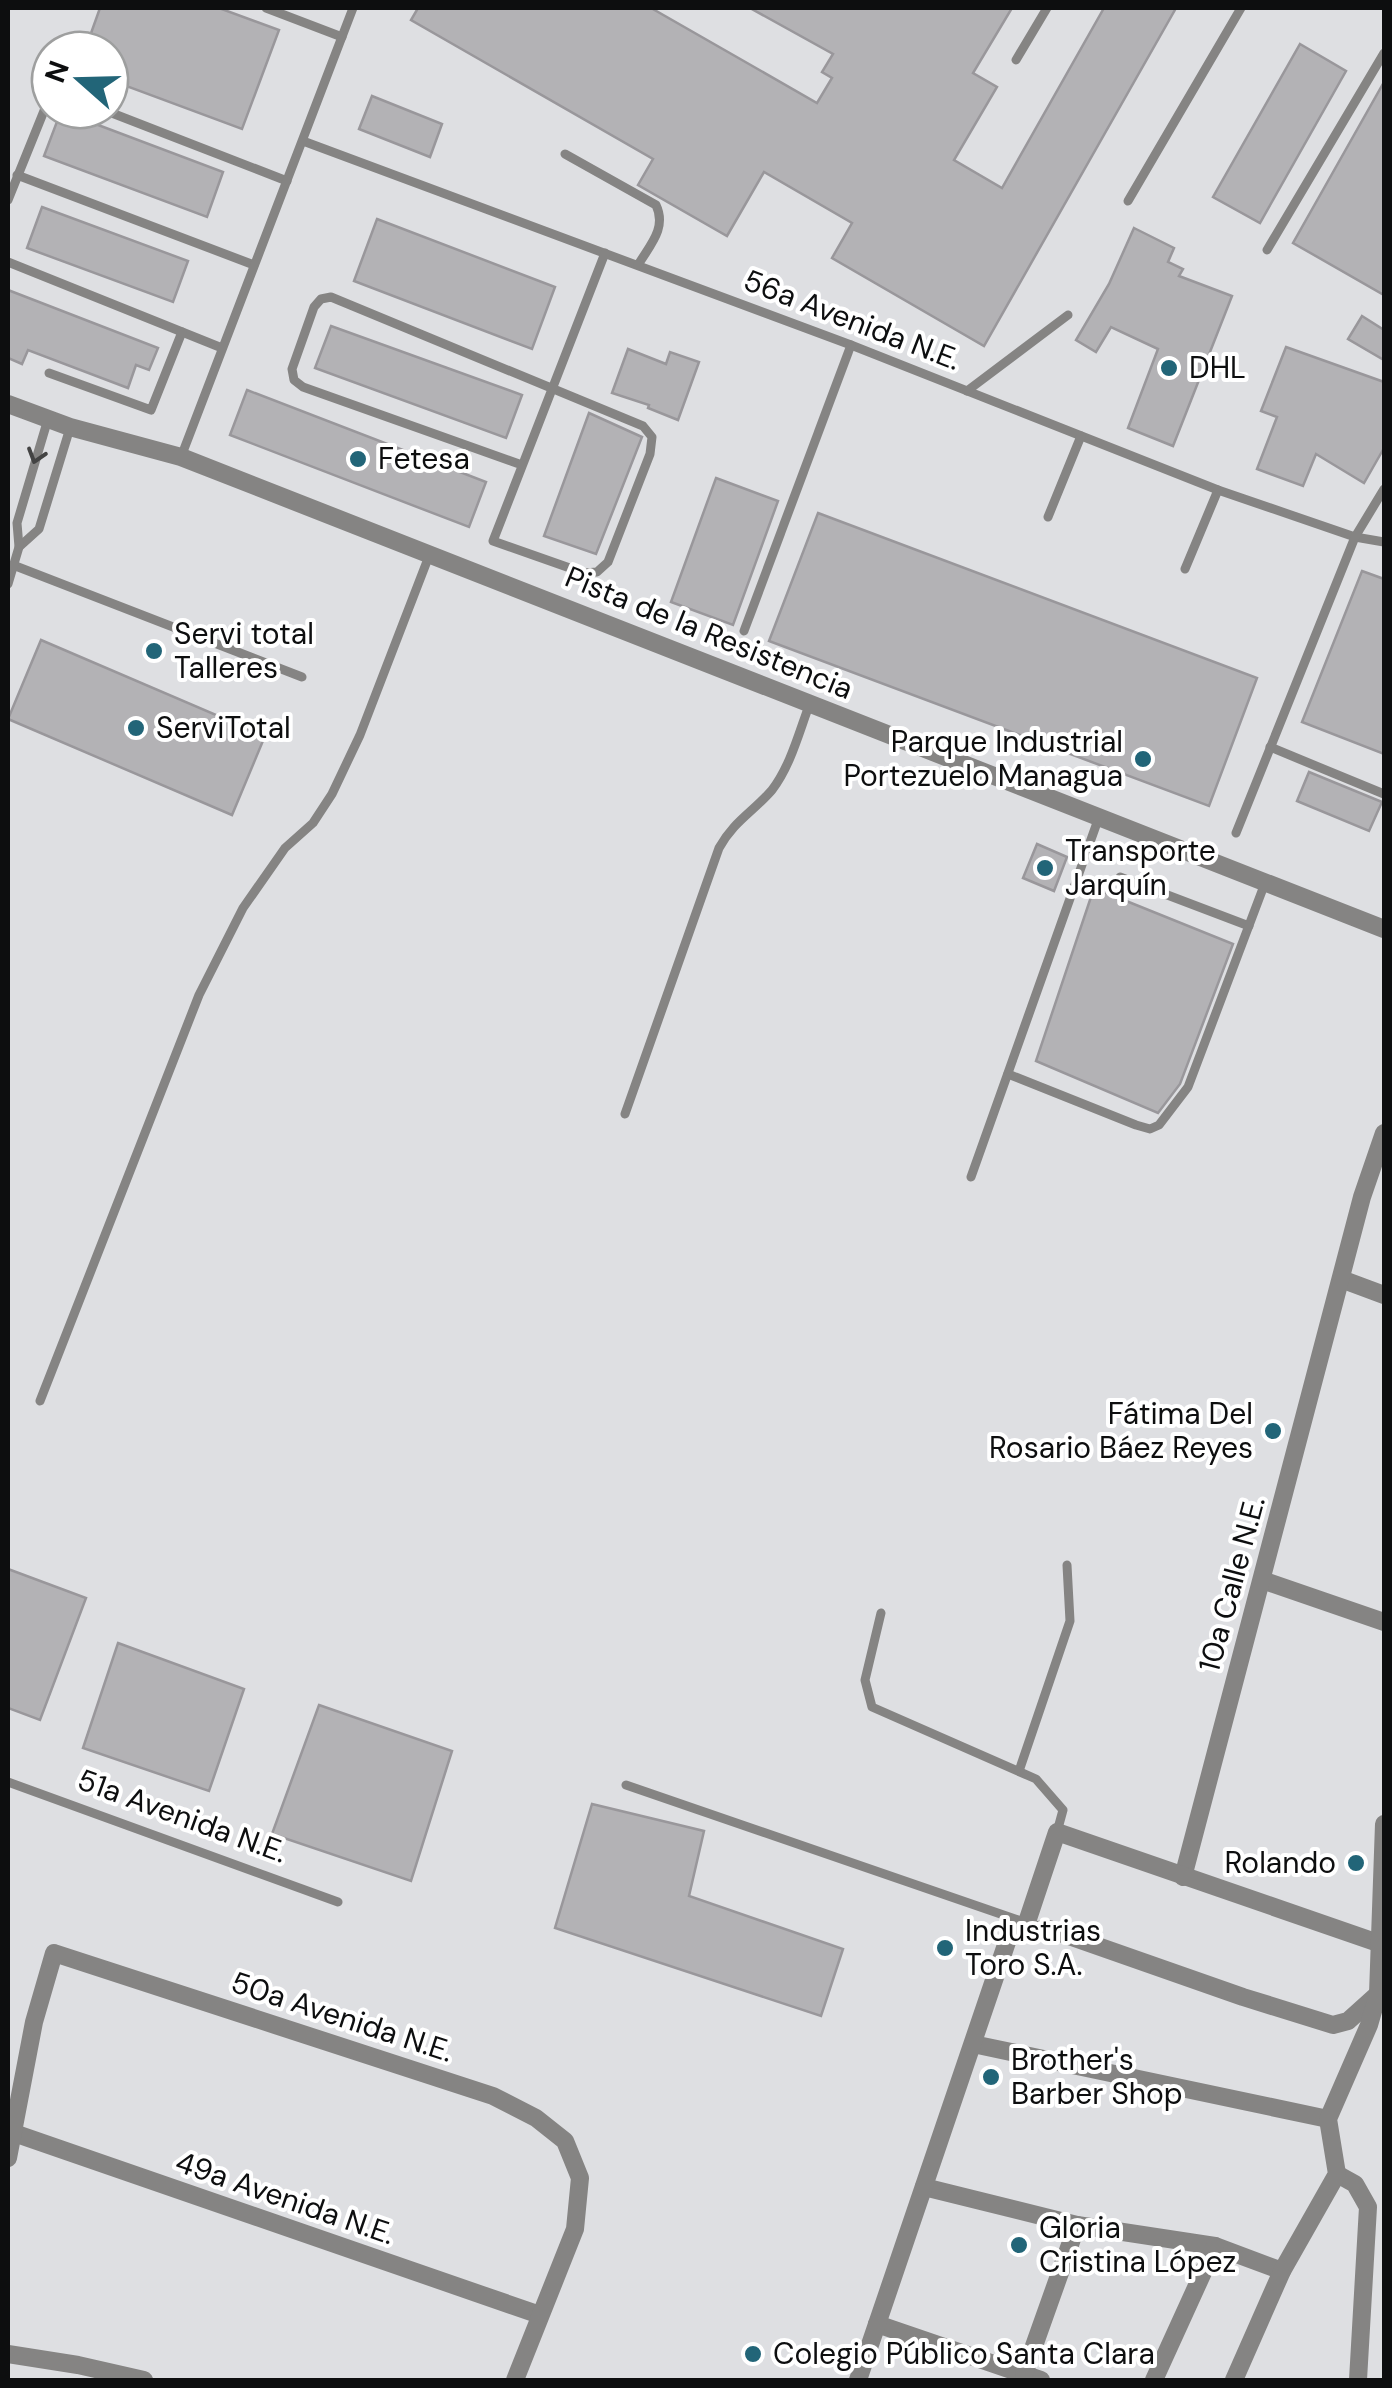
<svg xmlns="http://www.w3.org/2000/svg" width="1392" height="2388" viewBox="0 0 1392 2388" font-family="'DM Sans',sans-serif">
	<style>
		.building { fill: #b3b2b5; stroke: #99979b; stroke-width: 2.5 }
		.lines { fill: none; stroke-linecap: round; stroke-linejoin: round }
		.service { stroke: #858483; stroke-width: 9 }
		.minor { stroke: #858483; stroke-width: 18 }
		.oneway { stroke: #434343 }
		.poi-dot { fill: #226578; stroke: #fff; stroke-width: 4 }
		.labels { text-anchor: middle; stroke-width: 8; stroke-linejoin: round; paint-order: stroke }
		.street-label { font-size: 30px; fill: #0d0e0f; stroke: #fff }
		.poi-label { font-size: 30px; fill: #0d0e0f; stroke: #fff; text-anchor: start }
	</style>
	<rect width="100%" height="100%" fill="#dedfe2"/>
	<g class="building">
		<path d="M100,8H219L279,30L242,129L110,80V50H85Z"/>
		<path d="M418,8H651L817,103L832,78L822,72L833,54L750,8H1012L973,73L997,87L954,160L1002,188L1104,8H1176L984,346L832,258L852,223L764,172L727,236L638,185L653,159L411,20Z"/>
		<path d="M1300,44L1346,71L1260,223L1213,197Z"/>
		<path d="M1384,82V295L1293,243Z"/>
		<path d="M372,96L442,124L430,157L359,129Z"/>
		<path d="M61,111L223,172L207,217L44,156Z"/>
		<path d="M42,207L188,261L173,302L27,248Z"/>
		<path d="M377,219L555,287L532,349L354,281Z"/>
		<path d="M1134,228L1174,248L1168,262L1183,269L1179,276L1232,296L1173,446L1128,428L1158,349L1111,327L1096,352L1076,340L1109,284Z"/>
		<path d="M8,290L158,348L149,370L136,365L128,388L28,350L22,364L8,358Z"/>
		<path d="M1362,316L1384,330V360L1348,339Z"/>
		<path d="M331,326L522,395L506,438L315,368Z"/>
		<path d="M1286,347L1384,382V448L1364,483L1316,454L1303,486L1257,469L1277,417L1261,411Z"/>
		<path d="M628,349L666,364L670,352L699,362L678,420L648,408L649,405L612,393Z"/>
		<path d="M247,390L486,482L469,527L230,435Z"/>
		<path d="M589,413L642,437L596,554L544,536Z"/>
		<path d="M716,478L778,501L733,625L671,602Z"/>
		<path d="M818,513L1257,678L1209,806L769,641Z"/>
		<path d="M1362,571L1384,579V754L1302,722Z"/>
		<path d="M41,640L265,736L232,815L8,719Z"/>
		<path d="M1309,772L1382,802L1369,831L1297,801Z"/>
		<path d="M1037,844L1067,857L1054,891L1023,878Z"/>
		<path d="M1094,888L1233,944L1180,1084L1158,1113L1036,1061Z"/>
		<path d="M8,1569L86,1598L40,1720L8,1708Z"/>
		<path d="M118,1643L244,1689L209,1791L83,1748Z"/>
		<path d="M319,1705L452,1751L411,1881L272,1834Z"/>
		<path d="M592,1804L704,1831L689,1896L843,1949L821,2016L555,1928Z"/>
	</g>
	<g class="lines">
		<g class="service">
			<path d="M266,8L342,37"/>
			<path d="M1016,60L1047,8"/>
			<path d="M104,110L287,181"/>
			<path d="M303,141L851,345L1218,490L1355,537L1384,542"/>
			<path d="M565,154L656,205C667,228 650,245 638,265"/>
			<path d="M17,175L254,265"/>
			<path d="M8,200L50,96"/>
			<path d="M1128,201L1241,8"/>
			<path d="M1267,250L1384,53"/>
			<path d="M8,262L222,348"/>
			<path d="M49,373L151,410L182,332"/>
			<path d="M967,391L1068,315"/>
			<path d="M181,457L353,8"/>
			<path d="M522,465L303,387L294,380L292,369L314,307L321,299L331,297L643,426L652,437L650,454L608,562L597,572L584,573L493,541C530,444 568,349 605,253"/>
			<path d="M1048,517L1081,436"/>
			<path d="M19,547L39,529L70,428"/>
			<path d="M13,565L302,677"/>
			<path d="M1185,569L1218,490"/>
			<path d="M8,584L19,547L17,523L48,419"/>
			<path d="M744,631L851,345"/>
			<path d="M1270,747L1384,794"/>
			<path d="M1236,833L1355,537L1384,489"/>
			<path d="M1120,877L1249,926"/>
			<path d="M1008,1074L1136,1125L1150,1129L1159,1125L1188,1087L1265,883"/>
			<path d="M625,1114L719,848C734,821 753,812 772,790C791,765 799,732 810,703"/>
			<path d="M971,1177L1099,817"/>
			<path d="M40,1401L199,995L243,908L285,848L313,823L332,794L360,735L429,556"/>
			<path d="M881,1613L865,1680L872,1707L1036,1779L1063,1810L1057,1832"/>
			<path d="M1019,1771L1070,1621L1067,1565"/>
			<path d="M8,1782L338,1902"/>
			<path d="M626,1785L1027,1923"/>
		</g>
		<g class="minor">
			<path d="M8,404L70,427L181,457L1384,929"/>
			<path d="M1341,1279L1384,1295"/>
			<path d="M1262,1580L1384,1622"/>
			<path d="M1183,1877L1362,1197L1384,1133"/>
			<path d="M1024,1931L1057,1832L1381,1944"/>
			<path d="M973,2044L1328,2119"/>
			<path d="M11,2132L540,2315"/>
			<path d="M8,2158L34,2022L54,1953L493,2096L536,2118L565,2141L580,2178L575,2229L515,2380"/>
			<path d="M1337,2174L1355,2184L1368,2207L1358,2380"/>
			<path d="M924,2187L1077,2225L1215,2246L1282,2271"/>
			<path d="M877,2324L1041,2380"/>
			<path d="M8,2354L78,2365L144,2380"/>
			<path d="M1024,2374L1077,2225"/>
			<path d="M858,2380L1008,1939L1024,1931L1049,1929L1243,1997L1333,2025L1348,2021L1378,1994"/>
			<path d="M1154,2380L1215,2246"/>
			<path d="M1234,2380L1282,2271L1337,2174L1328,2119L1369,2025L1378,1994L1384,1824"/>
		</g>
	</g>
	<defs><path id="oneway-chevron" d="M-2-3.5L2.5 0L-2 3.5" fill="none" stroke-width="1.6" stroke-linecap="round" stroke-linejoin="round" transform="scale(2.5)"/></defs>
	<use class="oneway" href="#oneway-chevron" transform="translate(36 456) rotate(107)"/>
	<g class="poi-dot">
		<circle cx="1169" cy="368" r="10"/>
		<circle cx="358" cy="459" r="10"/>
		<circle cx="154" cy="651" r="10"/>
		<circle cx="136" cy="728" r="10"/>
		<circle cx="1143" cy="759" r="10"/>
		<circle cx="1045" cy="868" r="10"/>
		<circle cx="1273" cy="1431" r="10"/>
		<circle cx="1356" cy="1863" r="10"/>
		<circle cx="945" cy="1948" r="10"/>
		<circle cx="991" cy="2077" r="10"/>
		<circle cx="1019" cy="2245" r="10"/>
		<circle cx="753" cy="2354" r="10"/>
	</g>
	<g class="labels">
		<g class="street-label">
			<text transform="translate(852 320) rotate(21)" y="10">56a Avenida N.E.</text>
			<text transform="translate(709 633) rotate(22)" y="10">Pista de la Resistencia</text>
			<text transform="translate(1232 1584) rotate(-75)" y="10">10a Calle N.E.</text>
			<text transform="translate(182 1816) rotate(20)" y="10">51a Avenida N.E.</text>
			<text transform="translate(342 2017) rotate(18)" y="10">50a Avenida N.E.</text>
			<text transform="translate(285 2198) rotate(19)" y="10">49a Avenida N.E.</text>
		</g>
		<g class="poi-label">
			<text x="1189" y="378">DHL</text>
			<text x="378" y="469">Fetesa</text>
			<text x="174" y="644">Servi total<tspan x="174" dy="34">Talleres</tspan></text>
			<text x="156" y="738">ServiTotal</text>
			<text x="1123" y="752" text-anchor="end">Parque Industrial<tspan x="1123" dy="34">Portezuelo Managua</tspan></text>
			<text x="1065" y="861">Transporte<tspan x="1065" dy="34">Jarquín</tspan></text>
			<text x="1253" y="1424" text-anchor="end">Fátima Del<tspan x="1253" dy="34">Rosario Báez Reyes</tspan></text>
			<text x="1336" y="1873" text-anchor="end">Rolando</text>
			<text x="965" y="1941">Industrias<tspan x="965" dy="34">Toro S.A.</tspan></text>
			<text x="1011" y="2070">Brother's<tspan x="1011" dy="34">Barber Shop</tspan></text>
			<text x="1039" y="2238">Gloria<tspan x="1039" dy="34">Cristina López</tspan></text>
			<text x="773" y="2364">Colegio Público Santa Clara</text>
		</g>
	</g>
	<rect width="1392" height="2388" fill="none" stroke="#0d0e0f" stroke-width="20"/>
	<g transform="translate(80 80) rotate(290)"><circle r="48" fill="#ffffff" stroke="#9e9f9f" stroke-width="2.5"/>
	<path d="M0-8L18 38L0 25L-18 38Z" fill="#226578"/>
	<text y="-15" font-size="28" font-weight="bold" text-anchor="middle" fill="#0d0e0f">N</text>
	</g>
</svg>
